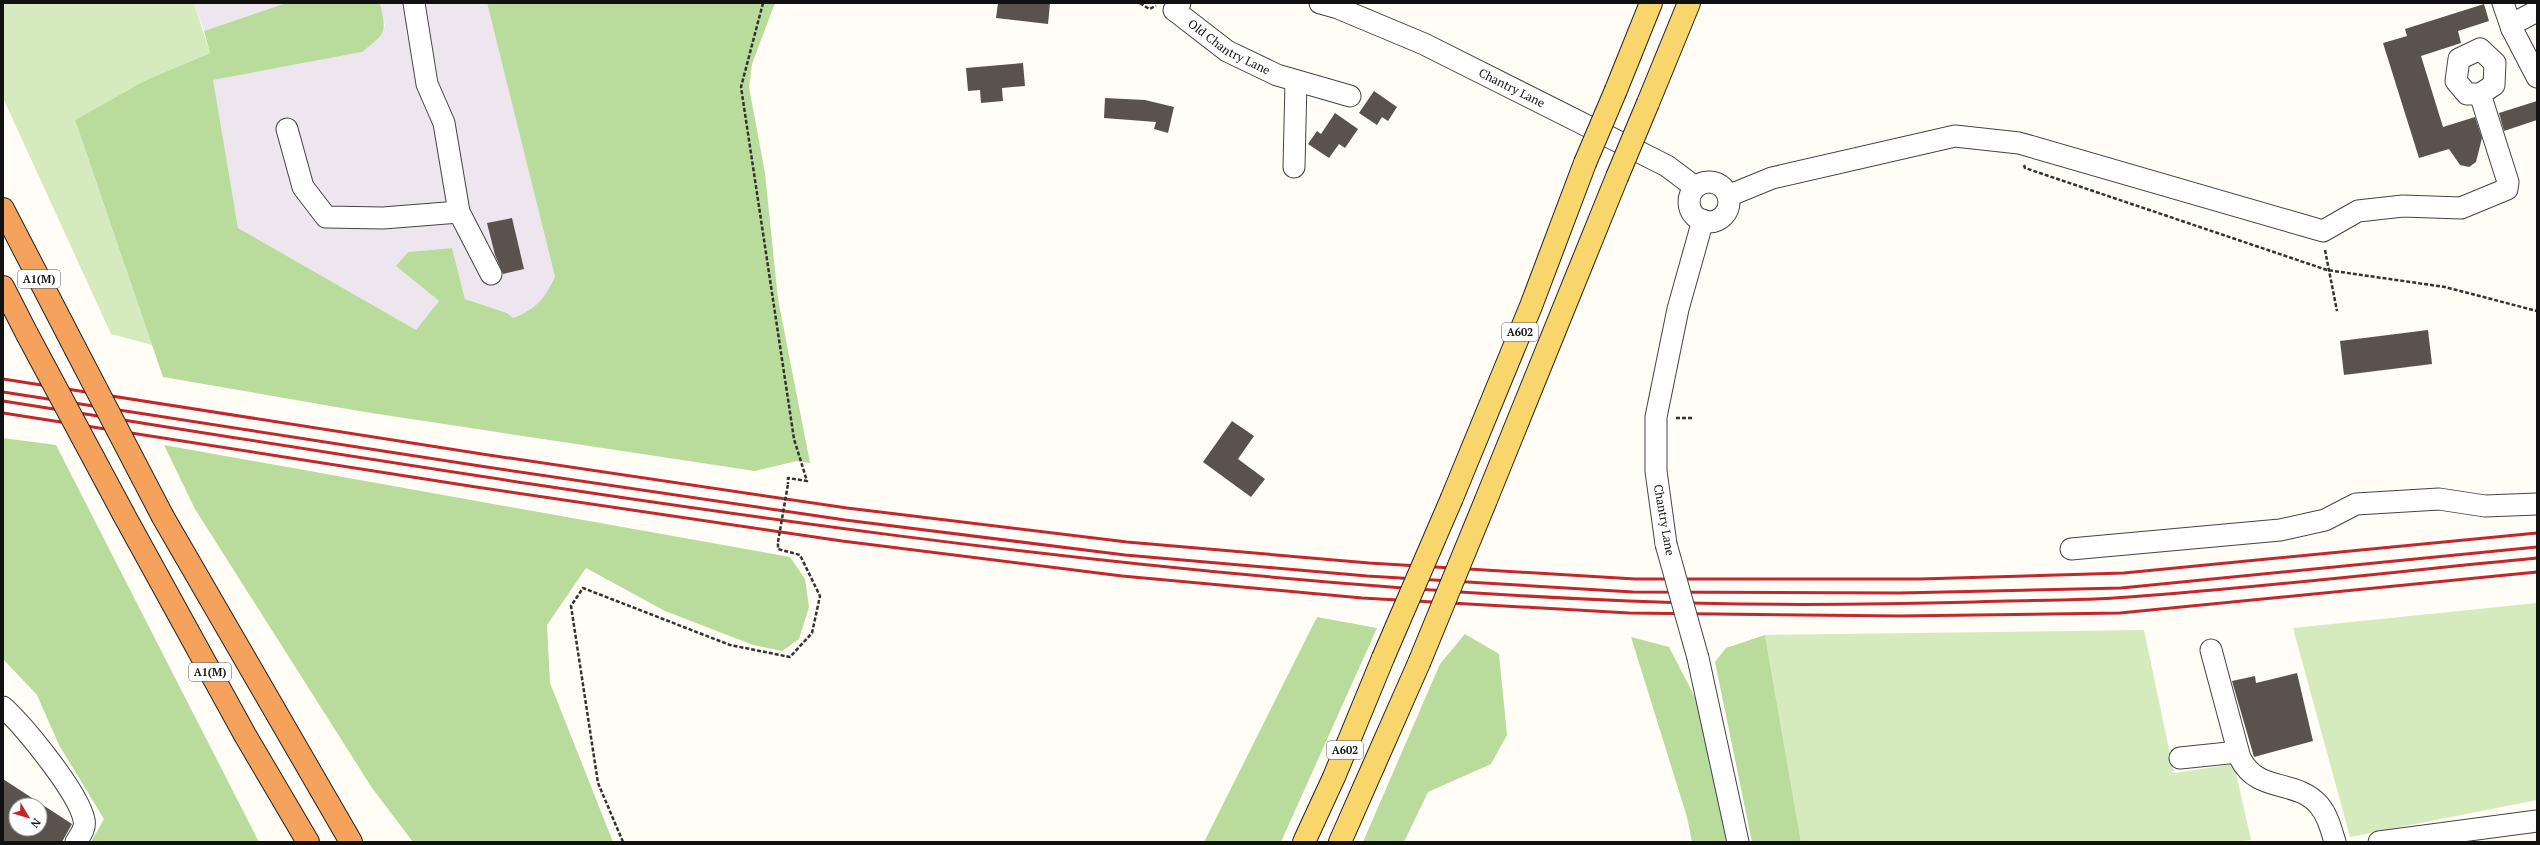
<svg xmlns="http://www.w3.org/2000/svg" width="2540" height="845" viewBox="0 0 2540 845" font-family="'PT Serif',serif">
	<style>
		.industrial { fill: #eee6ef }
		.green { fill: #d5ebbd }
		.forest { fill: #b9dc9c }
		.building { fill: #5a524d; fill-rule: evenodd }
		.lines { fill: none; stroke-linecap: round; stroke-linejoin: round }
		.minor-casing { stroke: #444; stroke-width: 23 }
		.major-casing { stroke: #222; stroke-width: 24 }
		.highway-casing { stroke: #222; stroke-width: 24 }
		.path { stroke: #333; stroke-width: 2.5; stroke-dasharray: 4 2; stroke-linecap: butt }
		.minor { stroke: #fff; stroke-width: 21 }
		.major { stroke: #f9d66b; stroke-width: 22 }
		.highway { stroke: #f5a25d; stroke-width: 22 }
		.rail { stroke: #c4262e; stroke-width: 3 }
		.minor-bridge-casing { stroke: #444; stroke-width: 23; stroke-linecap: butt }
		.major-bridge-casing { stroke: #222; stroke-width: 24; stroke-linecap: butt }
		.highway-bridge-casing { stroke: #222; stroke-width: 24; stroke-linecap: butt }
		.path-bridge { stroke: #333; stroke-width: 2.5; stroke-dasharray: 4 2; stroke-linecap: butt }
		.minor-bridge { stroke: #fff; stroke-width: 21 }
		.major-bridge { stroke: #f9d66b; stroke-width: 22 }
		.highway-bridge { stroke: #f5a25d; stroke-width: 22 }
		.labels { text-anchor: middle; stroke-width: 4; stroke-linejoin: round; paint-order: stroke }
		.shield { fill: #fff; stroke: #585858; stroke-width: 1 }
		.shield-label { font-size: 11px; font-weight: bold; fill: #111 }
		.street-label { font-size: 12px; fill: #111; stroke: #fff }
	</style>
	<rect width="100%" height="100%" fill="#fffdf5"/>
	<g class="industrial">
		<path d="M194,3H286L204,31Z"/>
		<path d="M380,3H487L555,277L544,297L533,309L513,318L507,313L465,299L452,248L408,252L396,266L439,301L416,331L238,228L212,80L362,52L385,26Z"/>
	</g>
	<g class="green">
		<path d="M3,3H194L210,53L144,81L75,120L152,345L111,334L3,98Z"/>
		<path d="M2537,603V800L2350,837L2293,628Z"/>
		<path d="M2144,630L2174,773L2234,764L2251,840L2233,842H1801L1765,635Z"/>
	</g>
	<g class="forest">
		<path d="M286,3H380C387,33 386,33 362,52L213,80L238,228L416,330L439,301L396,266L408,252L452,248L465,299L507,313L513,318C538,308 543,300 555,277L487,3H775L752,64L749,87L765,173L778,299L810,463L797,461L755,471L365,412L163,377L75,120L144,81L210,53L204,31Z"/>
		<path d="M3,438L56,445L259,842H91L104,819L59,745L37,695L3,659Z"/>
		<path d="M164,445L790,557L805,579L809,607L799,639L782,651L753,645L665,611L586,568L547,625L550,683L613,842H413L372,788L195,509Z"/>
		<path d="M1317,617L1377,628L1281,842H1204Z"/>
		<path d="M1465,634L1499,654L1507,735L1491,764L1428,792L1404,842H1363L1440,664Z"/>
		<path d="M1765,635L1801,842H1752L1715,662L1726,648Z"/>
		<path d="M1631,637L1669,647L1701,709L1727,842H1692L1687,817Z"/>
	</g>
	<g class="building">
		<path d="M998,3H1050L1048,24L996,18Z"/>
		<path d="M2484,4L2489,21L2458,31L2461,43L2421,56L2443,127L2475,117L2482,138L2476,162L2469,167L2460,165L2449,149L2419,158L2383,43L2407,36L2405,29Z"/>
		<path d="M1023,63L1025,86L1002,88L1003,101L981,103L980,90L968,91L966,68Z"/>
		<path d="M1374,91L1397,107L1388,121L1382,117L1377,125L1359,113Z"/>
		<path d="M1105,98L1145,100L1174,107L1168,133L1154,129L1156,122L1104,118Z"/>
		<path d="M2537,101V120L2504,131L2499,113Z"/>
		<path d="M1335,113L1358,129L1345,148L1339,144L1329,158L1308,144L1317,131L1321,134Z"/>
		<path d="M512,218L524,269L503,274L495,255L487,223Z"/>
		<path d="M2428,330L2432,364L2344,375L2340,341Z"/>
		<path d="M1232,421L1254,436L1238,459L1265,479L1251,497L1203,462Z"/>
		<path d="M2297,673L2313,741L2254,757L2232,681L2255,676L2256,683Z"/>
		<path d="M3,779L72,824L62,842H3ZM16,805H40V829H16Z"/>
	</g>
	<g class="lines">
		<g class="minor-casing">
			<g id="minor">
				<path d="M414,3L427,84L444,123L459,212L491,274"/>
				<path id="s1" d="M1180,3L1174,10L1227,51L1277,75L1350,96"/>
				<path id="s2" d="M1320,3L1338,8L1424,44L1667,166L1695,187"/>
				<path d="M2503,3L2512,29L2537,77"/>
				<path d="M2512,29L2516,22L2537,11"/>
				<path d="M2480,49L2495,63L2494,85L2480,94H2467L2456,81L2459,59Z"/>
				<path d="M287,129L303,187L326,217L383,218L459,212"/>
				<path d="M1294,167L1296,82"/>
				<circle cx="1709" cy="202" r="20"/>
				<path d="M1728,196L1772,178L1955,136L2019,143L2323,231L2358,211L2403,206L2461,208L2507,189L2508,182L2480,94"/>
				<path d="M1666,544L1656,471V417L1678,309L1703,220"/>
				<path d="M2071,549L2280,530L2325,520L2356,504L2439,499L2485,506L2537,504"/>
				<path d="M2211,650L2240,758C2258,794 2295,778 2319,805C2328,816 2331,829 2335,842"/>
				<path d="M1698,658L1738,842"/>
				<path d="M3,707C24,726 79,793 84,820C86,829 80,835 76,842"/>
				<path d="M2180,758L2238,752"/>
				<path d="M2379,842L2537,821"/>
			</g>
		</g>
		<g class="major-casing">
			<g id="major">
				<path d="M1616,90L1651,3"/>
				<path d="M1648,103L1689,3"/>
				<path d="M1452,498L1531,306L1585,163"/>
				<path d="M1486,500L1617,177"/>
				<path d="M1304,842L1334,777L1383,658"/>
				<path d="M1340,842L1419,663"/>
			</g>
		</g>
		<g class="highway-casing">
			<g id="highway">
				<path d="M3,209L75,348"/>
				<path d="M3,287L27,334"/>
				<path d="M124,515L245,735L308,842"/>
				<path d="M163,517L351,842"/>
			</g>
		</g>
		<g class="path">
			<path d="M763,3L741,87L794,439L807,481L788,478V484"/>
			<path d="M1140,3L1149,9L1156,6"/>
			<path d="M2024,165L2025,168L2327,270L2445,287L2537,311"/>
			<path d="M2325,250L2337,311"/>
			<path d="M1676,418H1694"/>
			<path d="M623,842L598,783L571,606L583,588L730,645L790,657L812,633L820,596L800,555L778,549V542"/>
		</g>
		<use href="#minor" class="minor"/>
		<use href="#major" class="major"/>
		<use href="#highway" class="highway"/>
		<g class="rail">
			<path d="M3,379L482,454L847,508L1127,542L1369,563L1635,579H1920L2124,573L2537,533"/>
			<path d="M3,392L480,466L845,520L1125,555L1367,576L1633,592L1900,593L2121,588L2537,547"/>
			<path d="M3,401C543,486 1083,579 1629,601C1744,606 1860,605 1975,602C2026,600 2078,601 2129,597C2265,587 2401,571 2537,558"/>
			<path d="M3,413L476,487L842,541L1122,576L1362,598L1629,613L1899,616L2120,613L2537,572"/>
		</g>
		<g class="minor-bridge-casing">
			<path id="minor-bridge" d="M1666,544L1698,658"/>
		</g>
		<g class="major-bridge-casing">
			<g id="major-bridge">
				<path d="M1585,163L1616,90"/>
				<path d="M1617,177L1648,103"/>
				<path d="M1383,658L1452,498"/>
				<path d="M1419,663L1486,500"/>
			</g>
		</g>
		<g class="highway-bridge-casing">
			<g id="highway-bridge">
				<path d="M27,334L124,515"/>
				<path d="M75,348L163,517"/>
			</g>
		</g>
		<path class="path-bridge" d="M778,542L788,484"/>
		<use href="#minor-bridge" class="minor-bridge"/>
		<use href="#major-bridge" class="major-bridge"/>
		<use href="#highway-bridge" class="highway-bridge"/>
	</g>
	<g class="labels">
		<g class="shield">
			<rect x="18" y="270" width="42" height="18" rx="3"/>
			<rect x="1502" y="323" width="36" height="18" rx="3"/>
			<rect x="189" y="663" width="42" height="18" rx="3"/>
			<rect x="1327" y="741" width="36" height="18" rx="3"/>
		</g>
		<g class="shield-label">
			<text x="39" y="283">A1(M)</text>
			<text x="1520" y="336">A602</text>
			<text x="210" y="676">A1(M)</text>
			<text x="1345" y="754">A602</text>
		</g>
		<g class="street-label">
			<text dy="4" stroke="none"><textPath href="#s1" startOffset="76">Old Chantry Lane</textPath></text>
			<text dy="4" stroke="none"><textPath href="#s2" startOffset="210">Chantry Lane</textPath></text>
			<text transform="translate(1664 520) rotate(80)" y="4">Chantry Lane</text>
		</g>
	</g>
	<rect width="2540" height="845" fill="none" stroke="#111111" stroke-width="8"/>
	<g transform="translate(28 817) rotate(128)"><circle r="19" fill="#ffffff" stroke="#a0a0a0"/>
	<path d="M0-3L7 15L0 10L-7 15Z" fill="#c4262e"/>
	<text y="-6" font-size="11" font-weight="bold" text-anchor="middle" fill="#111111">N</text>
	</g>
</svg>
